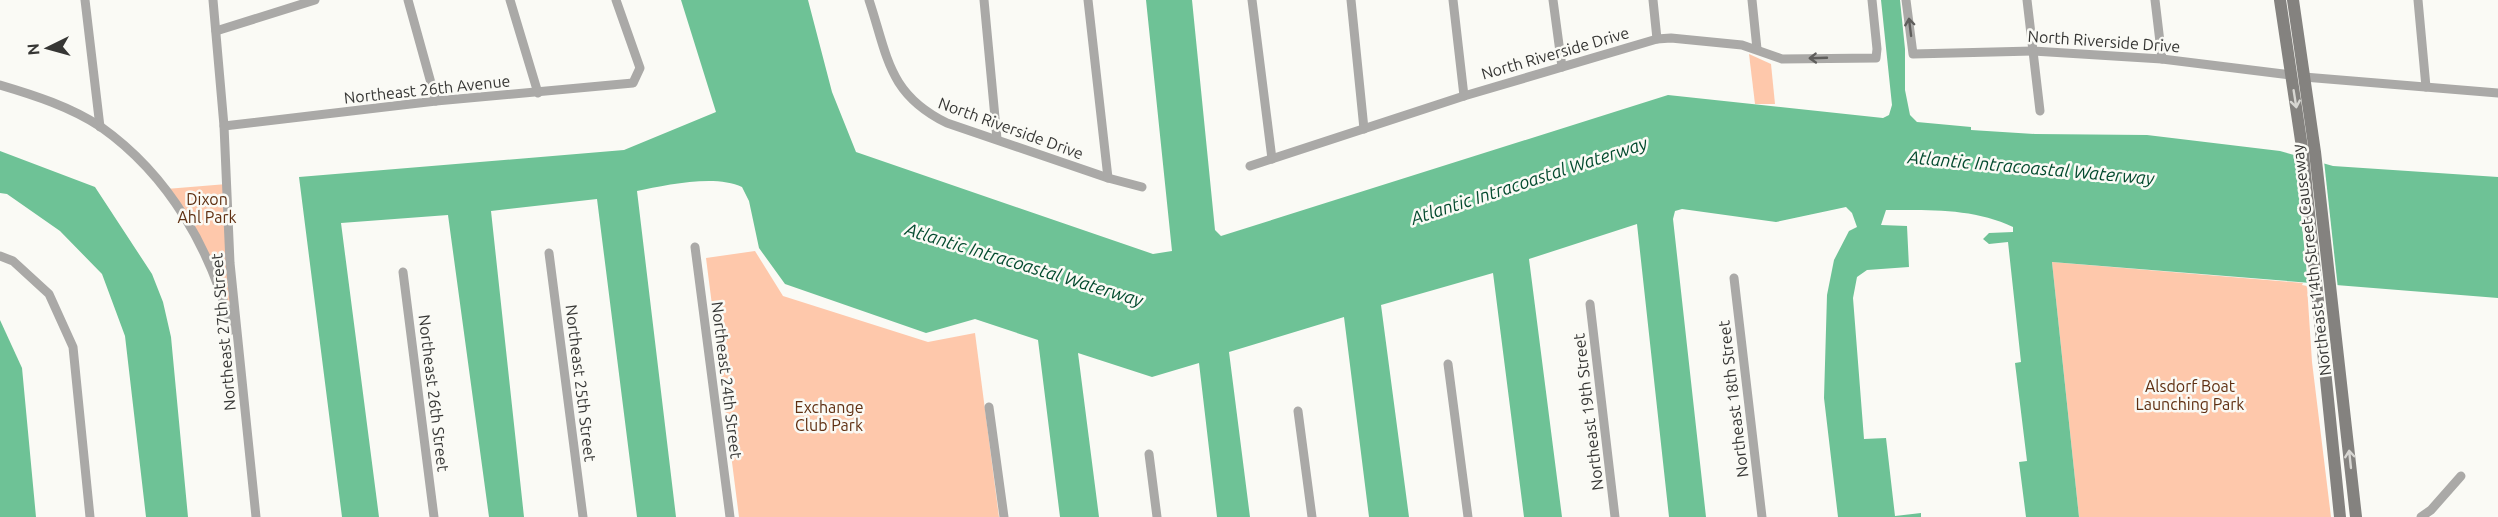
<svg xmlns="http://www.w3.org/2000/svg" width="2498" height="517" viewBox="0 0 2498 517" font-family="Ubuntu,sans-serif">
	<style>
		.green { fill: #fec8ab }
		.water { fill: #6ec296 }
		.pier { fill: #fafaf5 }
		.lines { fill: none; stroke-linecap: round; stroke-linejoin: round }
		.street { stroke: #aaa9a7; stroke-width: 9 }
		.secondary { stroke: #84827f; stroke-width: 12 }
		.oneway { stroke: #5f5e5c }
		.oneway2 { stroke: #d7d6d2 }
		.labels { text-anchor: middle; stroke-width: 5; stroke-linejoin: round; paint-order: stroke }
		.street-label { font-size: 16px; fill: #363634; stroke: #fafaf5 }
		.park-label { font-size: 16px; fill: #5f2f11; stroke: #fafaf5 }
		.water-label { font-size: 18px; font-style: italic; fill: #044b2f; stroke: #fafaf5 }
	</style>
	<rect width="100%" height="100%" fill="#fafaf5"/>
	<g class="green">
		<path d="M1749,54L1771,64L1775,104H1755Z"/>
		<path d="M227,184L234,305L224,297L166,189Z"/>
		<path d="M755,251L783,296L928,342L975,333L999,517H739L706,258Z"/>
		<path d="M2052,262L2303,283L2302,285L2307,286L2312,362L2331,517H2079Z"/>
	</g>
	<g class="water">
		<path d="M681,0H808L832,92L856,152L1153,254L1172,251L1146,0H1192L1215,230L1221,236L1668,95L1883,118L1889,115L1892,105L1881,0H1900L1905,49V90L1910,115L1917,122L1971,127V130L2035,134L2147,135L2280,151L2333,166L2498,177V298L2052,262L2079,517H2026L2019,462L2027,461L2015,363L2021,362L2008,242L1989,244L1983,239L1989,233L2013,232V227C1974,208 1928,210 1886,210L1881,225L1907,226L1909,267L1867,270L1857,277L1853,298L1864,439L1886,438L1895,516L1921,513V517H1838L1824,398L1827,295L1834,260L1849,231L1857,227L1852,213L1846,207L1776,222L1682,209L1675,211L1673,219L1706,517H1669L1637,224L1529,259L1562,517H1524L1493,273L1381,305L1409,517H1369L1344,317L1229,352L1250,517H1217L1199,363L1152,377L1078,353L1099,517H1060L1038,340L975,319L926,333L785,284L759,248L749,201L742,187C716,174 665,185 637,191L676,517H637L597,199L491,211L524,517H489L448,215L341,223L379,517H342L299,177L624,150L716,112Z"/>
		<path d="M0,151L95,187L152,274L163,302L171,337L188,517H146L125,336L102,274L60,231L7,194L0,193Z"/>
		<path d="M0,320L22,368L36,517H0Z"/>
	</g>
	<path class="pier" d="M2301,154L2324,161L2338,289L2308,285L2295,155Z"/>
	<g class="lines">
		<g class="street">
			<path d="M85,0L100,127"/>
			<path d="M213,0L224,126L230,263L256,517"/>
			<path d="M408,0L436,101"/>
			<path d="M510,0L538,93"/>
			<path d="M869,0C888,57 888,94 947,123L1108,178L1142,187"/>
			<path d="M984,0L997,139"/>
			<path d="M1088,0L1108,178"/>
			<path d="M1252,0L1272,159"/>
			<path d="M1351,0L1364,129"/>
			<path d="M1453,0L1464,96"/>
			<path d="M1553,0L1562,67"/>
			<path d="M1653,0L1657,39"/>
			<path d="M1752,0L1757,49"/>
			<path d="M1906,0L1913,54L2033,51L2162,59L2291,75"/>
			<path d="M2027,0L2040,111"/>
			<path d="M2155,0L2162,59"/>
			<path d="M2418,0L2426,87"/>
			<path d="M216,31L315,0"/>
			<path d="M2304,77L2498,93"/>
			<path d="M0,85C34,95 71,107 101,127C170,176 211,250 232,330"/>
			<path d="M224,126L436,101L633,83L640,68L616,0"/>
			<path d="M1250,166L1464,96L1657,39L1671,38L1742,45L1782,59L1876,58L1877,49L1872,0"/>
			<path d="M695,247L730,517"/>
			<path d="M549,253L583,517"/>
			<path d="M0,256L13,261L49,294L73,347L90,517"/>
			<path d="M403,272L434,517"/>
			<path d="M1734,278L1762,517"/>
			<path d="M1590,304L1615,517"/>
			<path d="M1448,364L1468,517"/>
			<path d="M989,407L1004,517"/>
			<path d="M1298,411L1312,517"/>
			<path d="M1149,454L1157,517"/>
			<path d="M2421,517L2431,510L2461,476"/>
		</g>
		<g class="secondary">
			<path d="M2280,0L2303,154L2340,517"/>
			<path d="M2293,0L2315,152L2356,517"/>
		</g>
	</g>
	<defs><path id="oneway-shaft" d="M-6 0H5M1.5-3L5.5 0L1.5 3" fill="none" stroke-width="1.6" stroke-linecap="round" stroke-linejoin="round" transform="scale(1.5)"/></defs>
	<g class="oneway">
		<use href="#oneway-shaft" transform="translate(1910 27) rotate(-97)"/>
		<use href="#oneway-shaft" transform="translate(1818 58) rotate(178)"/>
	</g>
	<g class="oneway2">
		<use href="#oneway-shaft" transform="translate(2295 99) rotate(81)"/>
		<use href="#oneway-shaft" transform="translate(2350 459) rotate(-96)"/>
	</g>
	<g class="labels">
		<g class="street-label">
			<text transform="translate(2104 41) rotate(4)" y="6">North Riverside Drive</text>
			<text transform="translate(1555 53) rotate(-16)" y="6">North Riverside Drive</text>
			<text transform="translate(427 89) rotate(-6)" y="6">Northeast 26th Avenue</text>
			<text transform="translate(1011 128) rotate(20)" y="6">North Riverside Drive</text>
			<text transform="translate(2311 260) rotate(-97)" y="6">Northeast 14th Street Causeway</text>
			<text transform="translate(223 332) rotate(-95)" y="6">Northeast 27th Street</text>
			<text transform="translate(727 380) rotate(83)" y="6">Northeast 24th Street</text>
			<text transform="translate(581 383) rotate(83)" y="6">Northeast 25th Street</text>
			<text transform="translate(434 393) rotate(83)" y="6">Northeast 26th Street</text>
			<text transform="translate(1733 399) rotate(-97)" y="6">Northeast 18th Street</text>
			<text transform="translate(1588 412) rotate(-97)" y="6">Northeast 19th Street</text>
		</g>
		<g class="park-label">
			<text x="207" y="205">Dixon<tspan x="207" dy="18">Ahl Park</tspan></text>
			<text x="2190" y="392">Alsdorf Boat<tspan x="2190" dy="18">Launching Park</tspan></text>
			<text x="829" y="413">Exchange<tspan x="829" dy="18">Club Park</tspan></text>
		</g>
		<g class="water-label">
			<text transform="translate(2031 168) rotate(5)" y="6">Atlantic Intracoastal Waterway</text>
			<text transform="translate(1529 181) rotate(-18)" y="6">Atlantic Intracoastal Waterway</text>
			<text transform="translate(1024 265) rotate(17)" y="6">Atlantic Intracoastal Waterway</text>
		</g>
	</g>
	<g transform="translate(48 48) rotate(265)" stroke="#fafaf5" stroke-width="4.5" paint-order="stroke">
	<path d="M0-4.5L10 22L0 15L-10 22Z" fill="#363634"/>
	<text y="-9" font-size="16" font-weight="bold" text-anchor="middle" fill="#363634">N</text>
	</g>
</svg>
